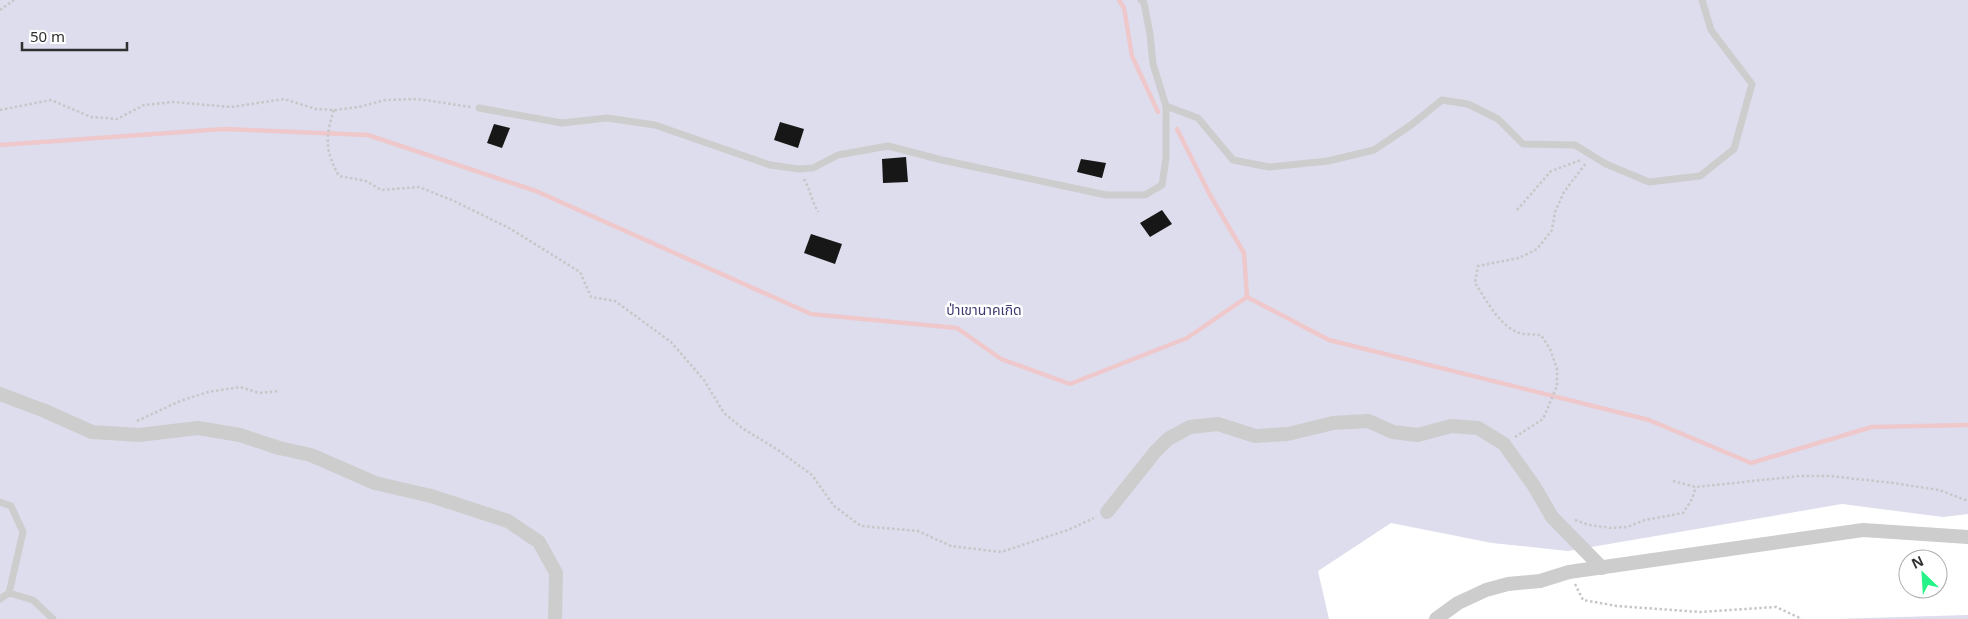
<svg xmlns="http://www.w3.org/2000/svg" width="1968" height="619" viewBox="0 0 1968 619" font-family="'Noto Sans','Noto Sans Thai',sans-serif">
	<style>
		.green { fill: #dde }
		.lines { fill: none; stroke-linecap: round; stroke-linejoin: round }
		.stream { stroke: #efc8cb; stroke-width: 4.5 }
		.building { fill: #171717 }
		.path { stroke: #c7c7c7; stroke-width: 2.5; stroke-dasharray: 2.5 2.5; stroke-linecap: butt }
		.service { stroke: #cdcdcd; stroke-width: 7 }
		.minor { stroke: #cdcdcd; stroke-width: 14 }
		.labels { text-anchor: middle; stroke-width: 5; stroke-linejoin: round; paint-order: stroke }
		.park-label { font-size: 14px; fill: #3e3970; stroke: #fff }
	</style>
	<rect width="100%" height="100%" fill="#fff"/>
	<g class="green">
		<path d="M0,0H1968V514L1943,517L1842,504L1568,551L1492,543L1391,523L1318,571L1329,619H0Z"/>
		<path d="M1968,615V619H1835Z"/>
	</g>
	<g class="lines">
		<g class="stream">
			<path d="M1119,0L1124,8L1132,56L1158,112"/>
			<path d="M1177,129L1210,195L1244,253L1247,297"/>
			<path d="M0,145L224,129L368,135L536,191L811,314L957,328L1001,359L1070,384L1187,338L1247,297L1329,340L1649,420L1751,463L1872,427L1968,425"/>
		</g>
	</g>
	<g class="building">
		<path d="M780,122L804,129L798,148L774,140Z"/>
		<path d="M494,124L510,128L502,148L487,143Z"/>
		<path d="M906,157L908,182L883,183L882,159Z"/>
		<path d="M1081,159L1106,163L1102,178L1077,172Z"/>
		<path d="M1162,210L1172,224L1150,237L1140,223Z"/>
		<path d="M811,234L842,244L835,264L804,253Z"/>
	</g>
	<g class="lines">
		<g class="path">
			<path d="M0,10L14,0"/>
			<path d="M0,110L51,100L91,117L117,119L144,105L173,102L231,107L284,99L316,109L334,110L359,107L385,100L418,99L471,107"/>
			<path d="M334,110C325,137 325,151 339,176L366,181L381,190L419,187L454,201L509,228L580,272L591,297L615,301L671,342L704,380L724,413L742,428L778,450L812,475L834,506L861,526L918,531L951,546L1001,552L1068,530L1094,518"/>
			<path d="M804,179C810,190 812,201 818,212"/>
			<path d="M1517,210L1551,171L1581,160"/>
			<path d="M137,421L180,401L208,392L240,387L259,393L279,391"/>
			<path d="M1515,437L1543,419L1557,386V369L1550,349L1541,335C1533,334 1523,335 1517,332C1498,324 1486,299 1475,283L1478,266L1519,258L1537,249L1552,230L1555,212L1564,192L1586,163"/>
			<path d="M1673,481L1696,487L1800,476H1830L1893,483L1939,490L1968,501"/>
			<path d="M1575,520L1589,525L1611,528L1627,527L1645,520L1683,513L1692,499L1696,487"/>
			<path d="M1575,584L1583,600L1617,606L1700,612L1776,607L1802,619"/>
		</g>
		<g class="service">
			<path d="M1166,106L1198,118L1233,160L1269,167L1328,161L1374,150L1411,125L1442,100L1468,104L1498,119L1523,144L1575,145L1606,164L1649,182L1700,176L1734,149L1752,84L1711,30L1702,0"/>
			<path d="M479,108L562,123L607,118L655,125L770,165L799,169L813,168L838,155L888,146L942,160L1106,195H1145L1162,185L1166,158V106L1153,64L1150,34L1144,3L1141,0"/>
			<path d="M0,502L11,506L23,532L9,593L0,599"/>
			<path d="M9,593L33,600L53,619"/>
		</g>
		<g class="minor">
			<path d="M0,394L45,411L92,432L139,435L198,428L240,435L279,448L311,455L375,483L431,496L508,521L539,542L556,573L555,619"/>
			<path d="M1107,512L1155,452L1168,439L1190,427L1218,424L1255,436L1288,434L1333,423L1368,421L1393,432L1418,435L1451,426L1478,428L1504,444L1534,486L1552,517L1602,568"/>
			<path d="M1436,619L1458,603L1486,590L1508,584L1540,581L1569,572L1863,530L1968,537"/>
		</g>
	</g>
	<g class="labels">
		<g class="park-label">
			<text x="984" y="315">ป่าเขานาคเกิด</text>
		</g>
	</g>
	<g transform="translate(1923 574) rotate(335)"><circle r="24" fill="#ffffff" stroke="#acacac"/>
	<path d="M0-4L9 19L0 12L-9 19Z" fill="#26f387"/>
	<text y="-8" font-size="14" font-weight="bold" text-anchor="middle" fill="#303030">N</text>
	</g>
	<path d="M22 42v8h105v-8" fill="none" stroke="#303030" stroke-width="2.5"/>
	<text x="30" y="42" font-size="15" fill="#303030" stroke="#ffffff" stroke-width="4" paint-order="stroke">50 m</text>
</svg>
